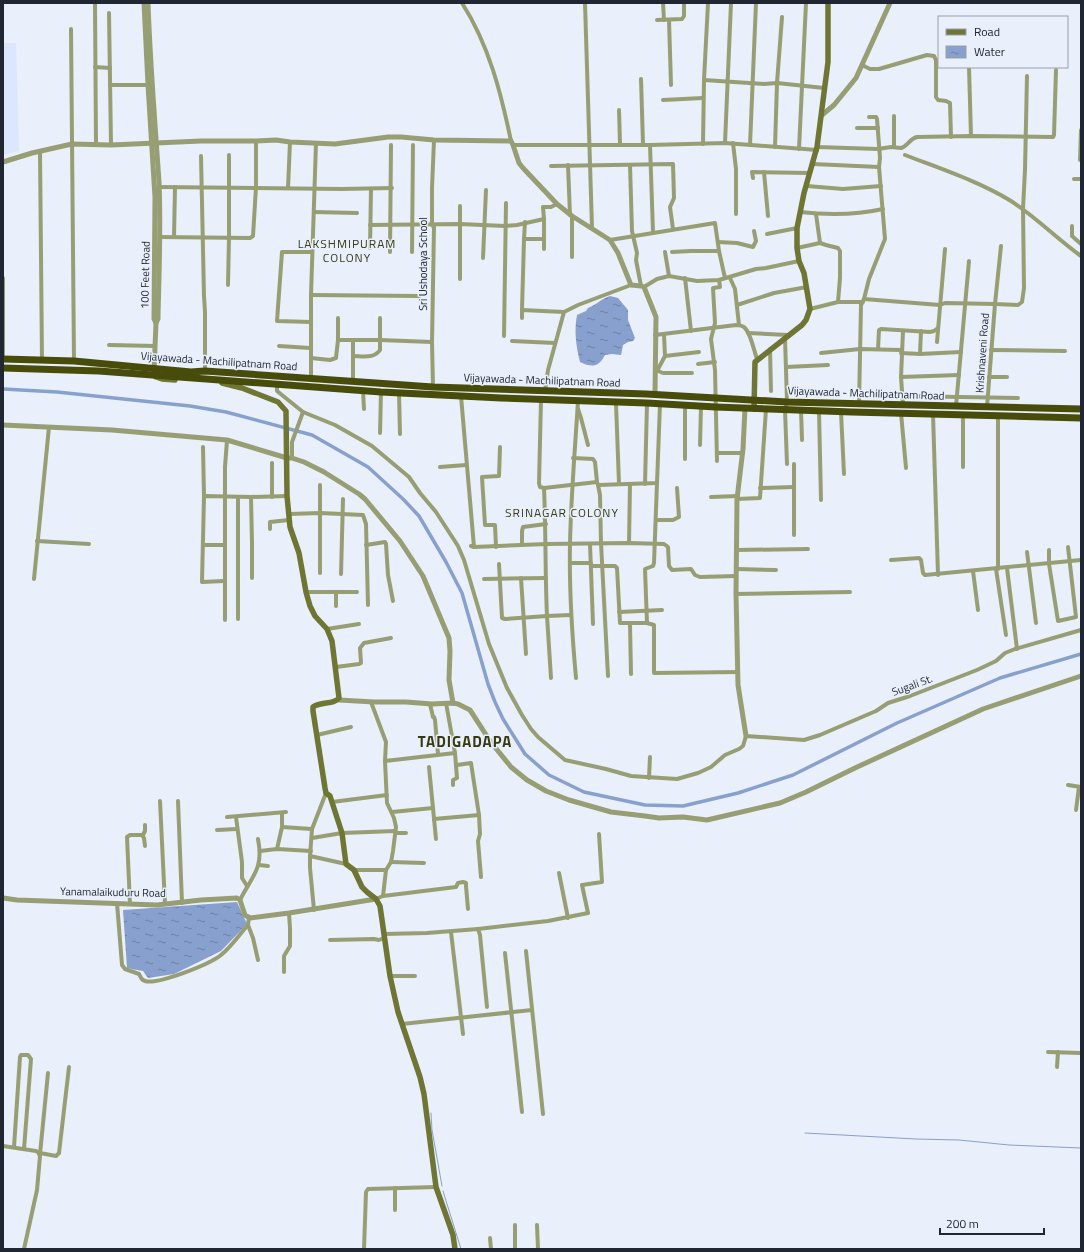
<svg xmlns="http://www.w3.org/2000/svg" width="1084" height="1252" viewBox="0 0 1084 1252" font-family="'Titillium Web',sans-serif">
	<style>
		.built { fill: #dbe7fc }
		.water { fill: url(#water-ripples) }
		.lines { fill: none; stroke-linecap: round; stroke-linejoin: round }
		.stream { stroke: #88a0cd; stroke-width: 1 }
		.canal { stroke: #88a0cd; stroke-width: 3.5 }
		.minor { stroke: #989e73; stroke-width: 4 }
		.tertiary { stroke: #989e73; stroke-width: 5 }
		.secondary { stroke: #6f7634; stroke-width: 5.5 }
		.trunk { stroke: #474c0a; stroke-width: 7 }
		.labels { text-anchor: middle; stroke-width: 3; stroke-linejoin: round; paint-order: stroke }
		.street-label { font-size: 11px; fill: #212732; stroke: #e9effb }
		.neighbourhood-label { font-size: 12px; letter-spacing: 1px; fill: #363a12; stroke: #e9effb }
		.district-label { font-size: 15px; font-weight: bold; letter-spacing: 1px; fill: #363a12; stroke: #e9effb }
	</style>
	<defs>
		<pattern id="water-ripples" width="26" height="14" patternUnits="userSpaceOnUse"><rect width="26" height="14" fill="#88a0cd"/><path d="M2 4q2-2 4 0t4 0M15 11q2-2 4 0t4 0" fill="none" stroke="#6f82a7"/></pattern>
	</defs>
	<rect width="100%" height="100%" fill="#e9effb"/>
	<path class="built" d="M3,43H16L19,151L3,155Z"/>
	<g class="water">
		<path d="M610,296L618,298L628,310V320L635,338L633,341L628,342L623,345L621,355L612,354L605,355C599,367 592,368 580,362C576,346 574,331 577,315L586,311L588,308C596,305 601,299 610,296Z"/>
		<path d="M237,902L247,924L221,951L174,974L148,978L143,971L127,968L123,910Z"/>
	</g>
	<g class="lines">
		<g class="stream">
			<path d="M431,1113L432,1130L442,1186"/>
			<path d="M805,1133L916,1139L959,1140L1009,1145L1081,1148"/>
			<path d="M443,1191L461,1249"/>
		</g>
		<path class="canal" d="M3,389L57,392L190,406L226,412L312,435L368,467L403,499L419,516L446,562L462,593L488,684L495,702L503,719L525,754L549,775L584,792L645,805L683,806L738,793L793,775L897,723L1000,678L1081,654"/>
		<g class="minor">
			<path d="M95,3L96,145"/>
			<path d="M462,3C489,45 501,93 511,141"/>
			<path d="M585,3L592,228"/>
			<path d="M663,3L664,20"/>
			<path d="M109,13L111,145"/>
			<path d="M657,20L682,19L684,16V3"/>
			<path d="M669,20L671,85"/>
			<path d="M71,29L74,361"/>
			<path d="M862,65L870,69H879L927,55L934,56L936,60V97L938,100L946,101L950,103L951,137"/>
			<path d="M95,67L110,68"/>
			<path d="M969,67L971,136"/>
			<path d="M641,79L643,144"/>
			<path d="M704,80L764,84L777,83L824,88"/>
			<path d="M110,85H148"/>
			<path d="M663,100L703,98"/>
			<path d="M619,110L620,144"/>
			<path d="M869,117H876L877,119L880,158L879,167"/>
			<path d="M857,128H878"/>
			<path d="M1081,130L1080,160H1081"/>
			<path d="M725,143L731,3"/>
			<path d="M733,143L736,169V214"/>
			<path d="M703,144L704,80L708,3"/>
			<path d="M513,145H650L725,143L817,150"/>
			<path d="M650,145L653,232"/>
			<path d="M750,145L756,3"/>
			<path d="M775,147L777,83L782,17"/>
			<path d="M817,147L878,149L891,147L901,148C908,146 909,139 917,137L971,136L1053,137L1054,135L1056,70"/>
			<path d="M894,147V116"/>
			<path d="M799,149L806,3"/>
			<path d="M40,151L42,360"/>
			<path d="M905,155C941,169 978,181 1011,201C1036,217 1057,239 1081,256"/>
			<path d="M201,156L204,296L205,312V371"/>
			<path d="M813,164L879,167L885,239L869,279L864,299L861,305L859,404"/>
			<path d="M568,165L570,215"/>
			<path d="M630,165L632,231L637,253L636,260L641,286"/>
			<path d="M551,166L673,164L674,198L670,207L673,229"/>
			<path d="M764,172L768,216"/>
			<path d="M753,178L752,172L810,173"/>
			<path d="M1074,179H1081"/>
			<path d="M807,186L843,189L881,186"/>
			<path d="M159,187L342,189L392,188"/>
			<path d="M288,188L290,142"/>
			<path d="M314,212L357,213"/>
			<path d="M800,212C827,215 856,215 883,209"/>
			<path d="M816,214L820,243"/>
			<path d="M544,219V249"/>
			<path d="M370,225L460,224L505,226L517,225L544,219L543,207H551L557,204"/>
			<path d="M1072,226V236L1081,244"/>
			<path d="M767,234L797,228"/>
			<path d="M160,237L250,238L253,236L256,187V141"/>
			<path d="M174,237L175,187"/>
			<path d="M524,239L525,222"/>
			<path d="M610,240L715,223L719,251L725,278"/>
			<path d="M718,242L737,243L753,247L756,241L754,231"/>
			<path d="M1001,246L995,304L1018,305L1022,302L1024,288L1023,209L1025,170L1027,76"/>
			<path d="M370,248L371,189"/>
			<path d="M797,248L820,243L826,245L838,248L840,251V278L838,302"/>
			<path d="M390,252L391,145"/>
			<path d="M412,252L413,145"/>
			<path d="M665,252L669,276"/>
			<path d="M672,252L691,251H719"/>
			<path d="M572,257V216"/>
			<path d="M483,258L486,190"/>
			<path d="M3,278V359"/>
			<path d="M685,278L691,331"/>
			<path d="M730,278L735,289L739,325"/>
			<path d="M460,279V206"/>
			<path d="M228,285L229,238V155"/>
			<path d="M644,287L657,279L669,276L697,281L719,280L756,269L766,268L799,261"/>
			<path d="M311,295L419,296"/>
			<path d="M864,299L940,305L945,303L995,304L987,407"/>
			<path d="M737,305L774,293L807,287"/>
			<path d="M810,309L838,302H863"/>
			<path d="M522,310L524,239H543"/>
			<path d="M522,318V310L564,312"/>
			<path d="M311,322L277,321L282,252H312"/>
			<path d="M748,333L788,335"/>
			<path d="M655,335L736,325C739,325 742,325 745,328C751,334 754,351 757,359"/>
			<path d="M664,335L665,356L699,352"/>
			<path d="M504,336L506,203"/>
			<path d="M785,338L787,402L785,410L787,464"/>
			<path d="M338,340H380L432,342"/>
			<path d="M353,340V382"/>
			<path d="M512,341L555,343"/>
			<path d="M937,342L945,249"/>
			<path d="M109,345L155,346"/>
			<path d="M279,346L310,348"/>
			<path d="M770,349L771,391"/>
			<path d="M878,349L879,330L881,329L930,332L934,331L938,328"/>
			<path d="M991,350L1065,351"/>
			<path d="M821,353L860,349L901,350"/>
			<path d="M901,353L920,354L961,352"/>
			<path d="M920,354L921,331"/>
			<path d="M353,356C362,356 374,359 380,350V318"/>
			<path d="M311,358L330,360L336,358L338,340V318"/>
			<path d="M698,364L715,362"/>
			<path d="M786,367L828,365"/>
			<path d="M657,371L665,356"/>
			<path d="M658,371L663,373H692"/>
			<path d="M901,377L959,375"/>
			<path d="M989,377H1007"/>
			<path d="M311,379V295L316,143"/>
			<path d="M277,385V391L303,412L335,425L372,446L409,477L420,493L436,512L458,546L464,560L489,644L507,688L522,715L531,729L538,737L565,760L606,769L631,776L677,779L698,773L711,767L725,755L739,749L743,746L746,736L804,740L820,735L876,711L888,703L910,696L977,670L996,661L1005,653L1015,649L1081,630"/>
			<path d="M433,387L432,342L434,227L432,225V188L434,140"/>
			<path d="M363,390L364,409"/>
			<path d="M545,391L548,370L564,312L578,305L631,285"/>
			<path d="M399,393L400,434"/>
			<path d="M461,396L474,547"/>
			<path d="M903,396L1018,398"/>
			<path d="M541,400L539,483L540,487L544,488L597,482L598,485L657,483L660,404"/>
			<path d="M616,403L619,484"/>
			<path d="M903,405L901,377L903,331"/>
			<path d="M956,406L969,261"/>
			<path d="M578,409L581,418L588,445"/>
			<path d="M801,410L802,440"/>
			<path d="M819,411L821,500"/>
			<path d="M841,412L844,474"/>
			<path d="M901,413L906,468"/>
			<path d="M933,414L938,575"/>
			<path d="M998,416V569"/>
			<path d="M380,433L381,392"/>
			<path d="M700,445L701,406"/>
			<path d="M203,447L204,496"/>
			<path d="M717,453H743"/>
			<path d="M292,458V442L303,412"/>
			<path d="M573,458L593,459L595,462L597,482"/>
			<path d="M685,459V405"/>
			<path d="M717,461L715,370L711,339L715,323L713,288L720,287L719,280"/>
			<path d="M272,463V497"/>
			<path d="M794,464V535"/>
			<path d="M440,467L466,465"/>
			<path d="M963,467V415"/>
			<path d="M645,484L647,403"/>
			<path d="M598,485L600,495L601,543L608,676"/>
			<path d="M544,488C546,531 545,573 547,616L571,615"/>
			<path d="M760,488L794,487"/>
			<path d="M251,497L252,543V578"/>
			<path d="M711,497L738,496"/>
			<path d="M737,499L760,498L766,409"/>
			<path d="M289,514L320,513L363,515L366,524L368,605"/>
			<path d="M656,520H673L679,517L677,488"/>
			<path d="M270,529V522L289,520"/>
			<path d="M37,541L89,544"/>
			<path d="M629,543L630,484"/>
			<path d="M590,544L593,624"/>
			<path d="M203,545H225"/>
			<path d="M366,545L385,542L386,544L388,575L393,601"/>
			<path d="M522,545V531L523,527L546,524"/>
			<path d="M471,546L474,547L547,544L629,543L664,544L668,547L669,566L672,570L691,569L695,575L700,577L736,576"/>
			<path d="M496,547L495,525H485L482,477L499,476L500,447"/>
			<path d="M737,550L808,549"/>
			<path d="M1049,550V564L1058,621L1076,617L1068,547"/>
			<path d="M1027,552L1036,623"/>
			<path d="M891,560L919,558L921,560L923,573L925,575L1081,560"/>
			<path d="M570,563H591"/>
			<path d="M499,564L502,618L505,619L547,616L551,678"/>
			<path d="M591,566H615L617,568L620,623H647L654,625V673L738,672"/>
			<path d="M1007,568L1017,649"/>
			<path d="M737,569L776,570"/>
			<path d="M996,569L1006,635"/>
			<path d="M973,571L978,610"/>
			<path d="M320,573V485"/>
			<path d="M341,574L343,499"/>
			<path d="M521,578L526,654"/>
			<path d="M34,579L49,427"/>
			<path d="M484,579L546,578"/>
			<path d="M224,581L202,582L204,496L251,497L287,496"/>
			<path d="M306,592H357"/>
			<path d="M336,592V606"/>
			<path d="M736,594L850,592"/>
			<path d="M619,612L662,610"/>
			<path d="M238,619V497"/>
			<path d="M225,620V467L227,440"/>
			<path d="M647,623L645,569L653,566L654,563L657,483"/>
			<path d="M630,624L631,674"/>
			<path d="M327,629L359,624"/>
			<path d="M336,667L359,664L361,663L360,648L364,643L391,638"/>
			<path d="M576,678C572,634 569,589 570,544C571,496 575,449 578,401"/>
			<path d="M371,702L386,742L385,761L387,803L394,818L396,827L393,851L391,862L386,870L383,896"/>
			<path d="M446,703L455,753L457,778L453,780V785"/>
			<path d="M430,704L433,717H434L435,720L438,754"/>
			<path d="M317,735L351,727"/>
			<path d="M385,761L455,753"/>
			<path d="M457,765L471,763L479,815L480,834L478,841L481,877"/>
			<path d="M429,767L436,839"/>
			<path d="M649,778L650,757"/>
			<path d="M1068,785L1081,787"/>
			<path d="M326,793L312,829L310,856L346,864"/>
			<path d="M160,801L165,904"/>
			<path d="M178,801L182,903"/>
			<path d="M332,802L387,795"/>
			<path d="M1076,810L1079,787"/>
			<path d="M392,812L433,808"/>
			<path d="M227,817L286,812"/>
			<path d="M236,817L242,862V878L247,886"/>
			<path d="M434,819L479,815"/>
			<path d="M282,827L312,829"/>
			<path d="M217,830L237,829"/>
			<path d="M142,835L144,838L145,846"/>
			<path d="M312,838L342,833L395,831L397,833H406"/>
			<path d="M277,849L282,827V813"/>
			<path d="M260,851L277,849L311,851"/>
			<path d="M310,856V868L314,910"/>
			<path d="M391,862L424,863"/>
			<path d="M259,865L268,866"/>
			<path d="M354,870H386"/>
			<path d="M559,873L568,918"/>
			<path d="M376,899L383,896L456,887L458,883L463,882L466,883V886L468,909"/>
			<path d="M240,900C252,876 264,869 258,839"/>
			<path d="M117,903L122,965L125,969L139,974C141,977 141,980 145,981C158,985 210,964 221,955C231,947 239,935 248,925L249,917"/>
			<path d="M130,904L127,837L130,835H143L145,831V825"/>
			<path d="M248,925L253,938L258,960"/>
			<path d="M478,929L548,921L588,913L582,885L602,882L599,834"/>
			<path d="M451,932L463,1034"/>
			<path d="M384,934L427,933L478,929L480,935L487,1007"/>
			<path d="M330,940L374,939L379,940L384,938"/>
			<path d="M526,951L543,1114"/>
			<path d="M505,953L522,1112"/>
			<path d="M284,972V956L290,946V928L289,913"/>
			<path d="M390,976H415"/>
			<path d="M402,1024L532,1010"/>
			<path d="M1048,1052L1081,1053"/>
			<path d="M1057,1067L1058,1052"/>
			<path d="M3,1146L36,1151L38,1152L40,1156L37,1190L24,1249"/>
			<path d="M14,1147L20,1057L21,1055H28L31,1059L24,1149"/>
			<path d="M40,1153L56,1156L59,1153L69,1067"/>
			<path d="M40,1154L48,1073"/>
			<path d="M395,1188V1210"/>
			<path d="M515,1225V1249"/>
			<path d="M537,1225L538,1249"/>
			<path d="M490,1238L491,1249"/>
			<path d="M364,1249L366,1192L368,1189L436,1187"/>
		</g>
		<g class="tertiary">
			<path d="M144,3L148,85L155,197L154,319L156,323L154,371"/>
			<path d="M148,3C150,63 155,122 159,182C161,227 159,272 158,316V319L156,323"/>
			<path d="M822,115L834,105L856,78L890,3"/>
			<path d="M3,162L32,153L72,144L111,145L201,141H256L276,140L290,142L335,144L388,137H401L434,140L511,141L513,145L519,163L523,168L557,204L572,216L610,240L618,253L631,285L641,286L644,287L656,317L655,394"/>
			<path d="M745,408L743,449L737,499L736,594L738,685L746,736"/>
			<path d="M3,425L112,430L227,440L287,458H292L304,462L324,472L359,494L365,499L400,541L423,576L449,638L450,651L449,680L453,703"/>
			<path d="M339,700L374,702H406L432,704L453,703L458,704L470,710L472,713L490,741L511,767L527,780L546,791L569,800L611,812L645,816L659,818L683,817L707,820L780,803L806,792L855,768L983,709L1081,676"/>
			<path d="M3,898L17,900L157,905L201,900L237,898L240,900L245,915L250,918L289,913L376,899"/>
		</g>
		<g class="secondary">
			<path d="M156,377L162,379L175,380"/>
			<path d="M222,383L242,388L278,402L286,411L287,496L290,527L299,553L306,592L310,606L315,616L327,629L332,641L339,698C334,705 321,701 313,707V711L325,788L326,793L330,796L342,833L346,864L354,870L362,887L367,892L376,899L380,906L390,976L398,1012L420,1077L424,1094L436,1187L453,1235L455,1249"/>
			<path d="M754,409L755,362L802,325L806,320L810,309L804,273L799,261L797,248V228L804,193L817,147L828,62V3"/>
		</g>
		<g class="trunk">
			<path d="M3,359L74,361L191,372L205,371L433,387L646,394L787,402L1081,409"/>
			<path d="M3,368L99,371L381,392L501,398L647,403L716,407L852,412L1081,418"/>
		</g>
	</g>
	<g class="labels">
		<g class="street-label">
			<text transform="translate(423 264) rotate(-90)" y="4">Sri Ushodaya School</text>
			<text transform="translate(145 275) rotate(-89)" y="4">100 Feet Road</text>
			<text transform="translate(982 353) rotate(-86)" y="4">Krishnaveni Road</text>
			<text transform="translate(219 361) rotate(4)" y="4">Vijayawada - Machilipatnam Road</text>
			<text transform="translate(542 380) rotate(2)" y="4">Vijayawada - Machilipatnam Road</text>
			<text transform="translate(866 393) rotate(2)" y="4">Vijayawada - Machilipatnam Road</text>
			<text transform="translate(912 685) rotate(-20)" y="4">Sugali St.</text>
			<text transform="translate(113 892) rotate(1)" y="4">Yanamalaikuduru Road</text>
		</g>
		<g class="neighbourhood-label">
			<text x="347" y="248">LAKSHMIPURAM<tspan x="347" dy="14">COLONY</tspan></text>
			<text x="562" y="517">SRINAGAR COLONY</text>
		</g>
		<g class="district-label">
			<text x="465" y="747">TADIGADAPA</text>
		</g>
	</g>
	<rect width="1084" height="1252" fill="none" stroke="#212732" stroke-width="8"/>
	<rect x="938" y="16" width="130" height="52" fill="#e9effb" stroke="#999fab"/>
	<rect x="946" y="29" width="20" height="6" fill="#6f7634" stroke="#999fab"/>
	<text x="974" y="36" font-size="12" fill="#212732">Road</text>
	<rect x="946" y="46" width="20" height="12" fill="url(#water-ripples)" stroke="#999fab"/>
	<text x="974" y="56" font-size="12" fill="#212732">Water</text>
	<path d="M940 1228v6h104v-6" fill="none" stroke="#212732" stroke-width="2"/>
	<text x="946" y="1228" font-size="12" fill="#212732" stroke="#e9effb" stroke-width="3" paint-order="stroke">200 m</text>
</svg>
